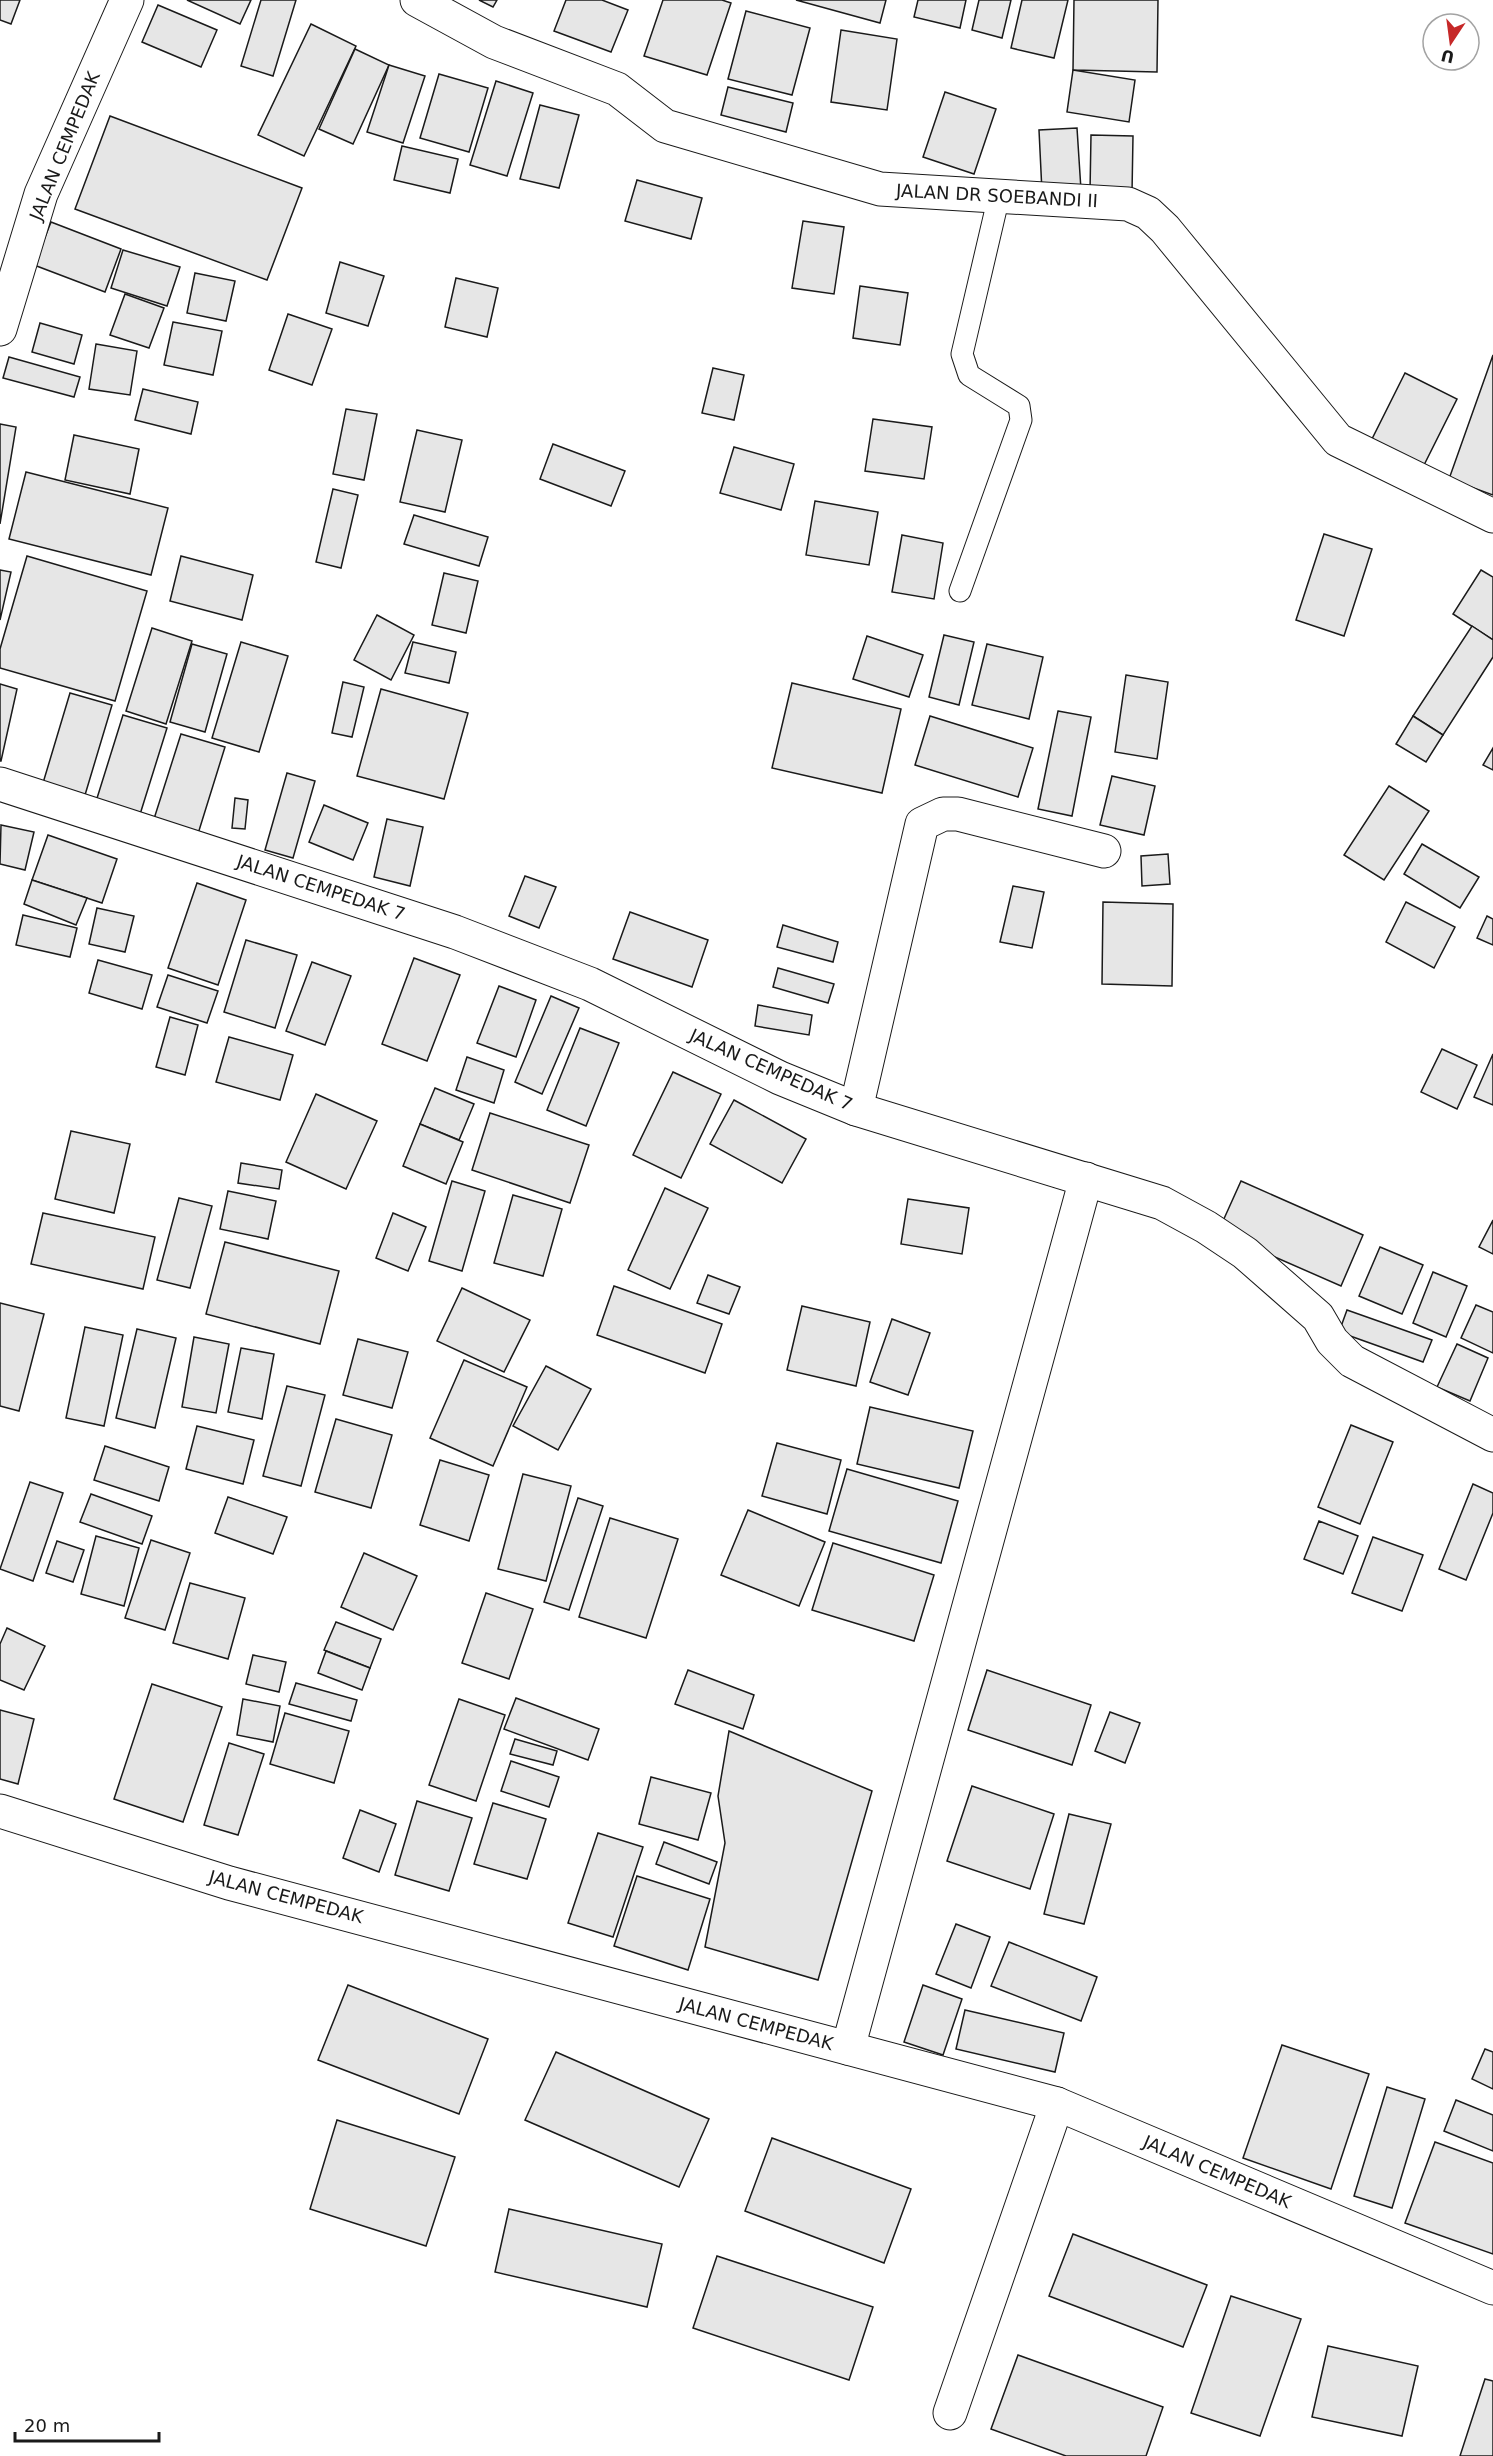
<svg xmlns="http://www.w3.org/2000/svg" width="1493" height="2456" viewBox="0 0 1493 2456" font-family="'DejaVu Sans',sans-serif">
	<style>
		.building { fill: #e6e6e6; stroke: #1a1a1a; stroke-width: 1.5 }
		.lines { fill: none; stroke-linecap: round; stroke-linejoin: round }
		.lane-casing { stroke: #1a1a1a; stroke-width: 23 }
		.street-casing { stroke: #1a1a1a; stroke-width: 35 }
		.lane { stroke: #fff; stroke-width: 21 }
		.street { stroke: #fff; stroke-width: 33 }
		.labels { text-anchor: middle; stroke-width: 4.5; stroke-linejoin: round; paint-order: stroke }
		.street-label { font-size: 18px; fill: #1a1a1a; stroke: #fff }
	</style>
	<rect width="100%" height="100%" fill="#fff"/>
	<g class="building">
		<path d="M0,0H20L11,24L0,20Z"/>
		<path d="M187,0H251L240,24Z"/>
		<path d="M261,0H296L273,76L241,66Z"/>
		<path d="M479,0H497L493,7Z"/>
		<path d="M566,0H602L628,10L611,52L554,31Z"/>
		<path d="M663,0H722L731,3L707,75L644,56Z"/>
		<path d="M796,0H886L880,23Z"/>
		<path d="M918,0H966L960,28L914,17Z"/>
		<path d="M979,0H1011L1002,38L972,30Z"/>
		<path d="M1022,0H1068L1054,58L1011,48Z"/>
		<path d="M1074,0H1158L1157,72L1073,70Z"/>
		<path d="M158,5L217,30L201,67L142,42Z"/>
		<path d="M746,11L810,28L792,95L728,79Z"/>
		<path d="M311,24L356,46L304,156L258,135Z"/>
		<path d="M841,30L897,39L887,110L831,102Z"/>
		<path d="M355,49L389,65L353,144L319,129Z"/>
		<path d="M389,65L425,76L403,143L367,132Z"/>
		<path d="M1073,70L1135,80L1129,122L1067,112Z"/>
		<path d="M439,74L488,88L469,152L420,138Z"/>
		<path d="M496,81L533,93L507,176L470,165Z"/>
		<path d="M728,87L793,103L786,132L721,115Z"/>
		<path d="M945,92L996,109L974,174L923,157Z"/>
		<path d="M540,105L579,115L559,188L520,179Z"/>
		<path d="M110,116L302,188L267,280L75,209Z"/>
		<path d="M1077,128L1081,190L1042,192L1039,130Z"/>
		<path d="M1091,135L1133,136L1132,193L1090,192Z"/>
		<path d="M402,146L458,159L450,193L394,180Z"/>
		<path d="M637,180L702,198L691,239L625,221Z"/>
		<path d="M803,221L844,227L834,294L792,288Z"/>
		<path d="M51,222L121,249L105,292L34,265Z"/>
		<path d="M123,250L180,267L167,306L111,288Z"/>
		<path d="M340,262L384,276L368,326L326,313Z"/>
		<path d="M195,273L235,281L226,321L187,313Z"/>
		<path d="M456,278L498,288L487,337L445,327Z"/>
		<path d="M860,286L908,293L900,345L853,338Z"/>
		<path d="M125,294L164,308L149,348L110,335Z"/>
		<path d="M288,314L332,329L312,385L269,370Z"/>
		<path d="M173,322L222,331L213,375L164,365Z"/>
		<path d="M40,323L82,335L74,364L32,352Z"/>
		<path d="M96,344L137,351L130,395L89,389Z"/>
		<path d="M1493,355V495L1449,479Z"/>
		<path d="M9,357L80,377L74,397L3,378Z"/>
		<path d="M713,368L744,375L734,420L702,413Z"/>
		<path d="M1405,373L1457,399L1422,469L1370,443Z"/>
		<path d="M143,389L198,402L191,434L135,420Z"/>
		<path d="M346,409L377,414L364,480L333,474Z"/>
		<path d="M873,419L932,427L924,479L865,471Z"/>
		<path d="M0,424L16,427L0,524Z"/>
		<path d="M417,430L462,440L445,512L400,502Z"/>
		<path d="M74,435L139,449L130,494L65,480Z"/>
		<path d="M553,444L625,471L611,506L540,479Z"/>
		<path d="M734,447L794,464L781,510L720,493Z"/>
		<path d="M26,472L168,508L151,575L9,539Z"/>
		<path d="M333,489L358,495L341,568L316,562Z"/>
		<path d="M815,501L878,512L869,565L806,555Z"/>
		<path d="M414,515L488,537L479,566L404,544Z"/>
		<path d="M1324,534L1372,549L1344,636L1296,620Z"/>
		<path d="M902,535L943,543L934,599L892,592Z"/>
		<path d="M27,556L147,591L115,701L0,668V649Z"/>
		<path d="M181,556L253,575L242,620L170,601Z"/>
		<path d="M0,570L11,572L0,620Z"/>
		<path d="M1481,570L1493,577V640L1453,614Z"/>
		<path d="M444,573L478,581L466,633L432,625Z"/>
		<path d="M377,615L414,635L391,680L354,660Z"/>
		<path d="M1472,626L1493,640V657L1443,735L1413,716Z"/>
		<path d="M152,628L192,641L166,724L126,711Z"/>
		<path d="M944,635L974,642L959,705L929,697Z"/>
		<path d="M867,636L923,655L909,697L853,679Z"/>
		<path d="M241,642L288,656L259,752L212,738Z"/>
		<path d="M413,642L456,652L449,683L405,673Z"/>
		<path d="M192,644L227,654L205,732L170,722Z"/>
		<path d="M987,644L1043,657L1029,719L972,705Z"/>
		<path d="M1126,675L1168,682L1157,759L1115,752Z"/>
		<path d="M343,682L364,687L352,737L332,733Z"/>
		<path d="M792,683L901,709L882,793L772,768Z"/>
		<path d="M0,684L17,689L1,761H0Z"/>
		<path d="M381,689L468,713L444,799L357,776Z"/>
		<path d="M70,693L112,705L85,795L43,783Z"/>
		<path d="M1058,711L1091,717L1072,816L1038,809Z"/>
		<path d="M123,715L167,728L137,824L93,811Z"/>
		<path d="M930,716L1033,748L1018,797L915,765Z"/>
		<path d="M1413,716L1443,735L1426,762L1396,744Z"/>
		<path d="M181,734L225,747L197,837L153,822Z"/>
		<path d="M1493,748V770L1483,765Z"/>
		<path d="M287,773L315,781L293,858L265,850Z"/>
		<path d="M1112,776L1155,786L1144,835L1100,825Z"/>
		<path d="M1389,786L1429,811L1384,880L1344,855Z"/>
		<path d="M235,798L248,800L245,829L232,828Z"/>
		<path d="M324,805L368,823L353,860L309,842Z"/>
		<path d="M387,819L423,827L410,886L374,877Z"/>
		<path d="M1,825L34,832L25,870L0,864Z"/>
		<path d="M48,835L117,859L102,903L32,880Z"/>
		<path d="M1422,844L1479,877L1460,908L1404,874Z"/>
		<path d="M1168,854L1170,884L1142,886L1141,856Z"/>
		<path d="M525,876L556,887L539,928L509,916Z"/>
		<path d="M32,880L87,898L76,925L24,904Z"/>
		<path d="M197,883L246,900L218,985L168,968Z"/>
		<path d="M1013,886L1044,892L1032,948L1000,942Z"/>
		<path d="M1103,902L1173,904L1172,986L1102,984Z"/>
		<path d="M1406,902L1455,927L1434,968L1386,942Z"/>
		<path d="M97,908L134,916L125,952L89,944Z"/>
		<path d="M630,912L708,940L692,987L613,959Z"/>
		<path d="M23,915L77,928L70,957L16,945Z"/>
		<path d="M1487,916L1493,919V945L1477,938Z"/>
		<path d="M783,925L838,942L833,962L777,947Z"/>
		<path d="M246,940L297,955L275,1028L224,1012Z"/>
		<path d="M414,958L460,975L427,1061L382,1044Z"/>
		<path d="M98,960L152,975L142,1009L89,993Z"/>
		<path d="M312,962L351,976L325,1045L286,1031Z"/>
		<path d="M778,968L834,984L828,1003L773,987Z"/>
		<path d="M168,975L218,991L207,1023L157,1007Z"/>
		<path d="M499,986L536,1000L516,1057L477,1043Z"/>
		<path d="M551,996L579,1008L542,1094L515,1082Z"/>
		<path d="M758,1005L812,1015L809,1035L755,1026Z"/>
		<path d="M170,1017L198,1025L185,1075L156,1067Z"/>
		<path d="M580,1028L619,1043L586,1126L547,1110Z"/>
		<path d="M229,1037L293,1055L280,1100L216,1082Z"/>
		<path d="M1442,1049L1477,1065L1457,1109L1421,1092Z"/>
		<path d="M1493,1054V1105L1474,1097Z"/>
		<path d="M467,1057L504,1070L494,1103L456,1090Z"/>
		<path d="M673,1072L721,1094L681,1178L633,1155Z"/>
		<path d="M435,1088L474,1104L459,1140L420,1124Z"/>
		<path d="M316,1094L377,1121L346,1189L286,1162Z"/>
		<path d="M734,1100L806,1139L782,1183L710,1144Z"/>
		<path d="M490,1113L589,1145L570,1203L472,1170Z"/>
		<path d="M420,1124L463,1142L446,1184L403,1166Z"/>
		<path d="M71,1131L130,1144L114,1213L55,1199Z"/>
		<path d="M241,1163L282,1170L279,1189L238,1183Z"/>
		<path d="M452,1181L485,1191L462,1271L429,1261Z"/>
		<path d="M1241,1181L1363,1235L1341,1286L1218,1232Z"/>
		<path d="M665,1188L708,1208L670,1289L628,1270Z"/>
		<path d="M228,1191L276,1201L268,1239L220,1229Z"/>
		<path d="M513,1195L562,1209L543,1276L494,1263Z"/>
		<path d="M179,1198L212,1206L190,1288L157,1280Z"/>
		<path d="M908,1199L969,1208L962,1254L901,1244Z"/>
		<path d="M43,1213L155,1237L143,1289L31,1264Z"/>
		<path d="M393,1213L426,1227L408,1271L376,1258Z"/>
		<path d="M1493,1220V1254L1479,1247Z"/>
		<path d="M225,1242L339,1271L320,1344L206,1314Z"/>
		<path d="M1380,1247L1423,1265L1402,1314L1359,1296Z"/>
		<path d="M1433,1272L1467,1286L1446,1337L1413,1323Z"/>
		<path d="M708,1275L740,1287L729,1314L697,1303Z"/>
		<path d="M614,1286L722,1324L705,1373L597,1335Z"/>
		<path d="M462,1288L530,1320L504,1372L437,1341Z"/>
		<path d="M0,1303L44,1314L19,1411L0,1406Z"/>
		<path d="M1476,1305L1493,1312V1353L1461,1338Z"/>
		<path d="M802,1306L870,1322L856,1386L787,1370Z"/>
		<path d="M1347,1310L1432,1340L1423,1362L1339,1332Z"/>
		<path d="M892,1319L930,1333L908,1395L870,1382Z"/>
		<path d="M85,1327L123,1335L104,1426L66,1418Z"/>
		<path d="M137,1329L176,1338L155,1428L116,1418Z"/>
		<path d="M194,1337L229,1344L216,1413L182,1407Z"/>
		<path d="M358,1339L408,1352L392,1408L343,1395Z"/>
		<path d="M1457,1344L1488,1358L1470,1401L1437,1387Z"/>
		<path d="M241,1348L274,1354L262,1419L228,1412Z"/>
		<path d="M464,1360L527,1387L493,1466L430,1438Z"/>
		<path d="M546,1366L591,1389L558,1450L513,1426Z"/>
		<path d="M287,1386L325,1395L301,1486L263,1476Z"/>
		<path d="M870,1407L973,1431L959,1488L857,1464Z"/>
		<path d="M336,1419L392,1435L371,1508L315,1492Z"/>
		<path d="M1351,1425L1393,1442L1360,1524L1318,1507Z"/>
		<path d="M197,1426L254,1440L243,1484L186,1469Z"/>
		<path d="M777,1443L841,1460L827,1514L762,1496Z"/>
		<path d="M105,1446L169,1467L159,1501L94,1480Z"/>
		<path d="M440,1460L489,1475L469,1541L420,1525Z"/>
		<path d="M847,1469L958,1501L941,1563L829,1531Z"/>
		<path d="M523,1474L571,1486L546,1581L498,1569Z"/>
		<path d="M30,1482L63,1493L33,1581L0,1569Z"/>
		<path d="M1473,1484L1493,1493V1513L1466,1580L1439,1569Z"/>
		<path d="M91,1494L152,1516L142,1544L80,1522Z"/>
		<path d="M228,1497L287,1517L273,1554L215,1533Z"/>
		<path d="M578,1498L603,1506L569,1610L544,1602Z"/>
		<path d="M748,1510L825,1542L799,1606L721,1575Z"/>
		<path d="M610,1518L678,1539L646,1638L579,1617Z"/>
		<path d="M1319,1521L1358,1536L1343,1574L1304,1559Z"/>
		<path d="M96,1536L139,1548L124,1606L81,1594Z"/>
		<path d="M1373,1537L1423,1555L1402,1611L1352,1593Z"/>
		<path d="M151,1540L190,1553L165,1630L125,1618Z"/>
		<path d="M57,1541L84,1550L73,1582L46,1573Z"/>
		<path d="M833,1543L934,1575L914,1641L812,1610Z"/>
		<path d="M364,1553L417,1576L393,1630L341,1607Z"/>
		<path d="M190,1583L245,1598L228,1659L173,1643Z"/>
		<path d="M486,1593L533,1609L509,1679L462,1663Z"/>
		<path d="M336,1622L381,1639L370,1668L324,1650Z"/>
		<path d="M7,1628L45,1646L24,1690L0,1680V1644Z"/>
		<path d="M326,1651L370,1668L362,1690L318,1673Z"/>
		<path d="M253,1655L286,1662L279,1692L246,1684Z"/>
		<path d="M688,1670L754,1695L743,1729L675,1704Z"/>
		<path d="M987,1670L1091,1705L1072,1765L968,1730Z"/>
		<path d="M296,1683L357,1700L351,1721L289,1704Z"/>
		<path d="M152,1684L222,1707L183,1822L114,1799Z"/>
		<path d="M516,1698L599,1729L588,1760L504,1729Z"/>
		<path d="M243,1699L280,1706L273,1742L237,1735Z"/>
		<path d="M459,1699L505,1715L476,1801L429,1785Z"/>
		<path d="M0,1710L34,1719L18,1784L0,1779Z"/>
		<path d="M1110,1712L1140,1723L1125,1763L1095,1751Z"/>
		<path d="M285,1713L349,1731L334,1783L270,1764Z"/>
		<path d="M729,1731L872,1791L818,1980L705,1947L725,1843L718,1796Z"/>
		<path d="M515,1739L557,1751L553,1765L510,1754Z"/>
		<path d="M229,1743L264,1754L238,1835L204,1825Z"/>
		<path d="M511,1761L559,1777L549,1807L501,1791Z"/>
		<path d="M651,1777L711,1793L698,1840L639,1824Z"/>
		<path d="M972,1786L1054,1814L1030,1889L947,1861Z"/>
		<path d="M417,1801L472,1818L449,1891L395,1875Z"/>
		<path d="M493,1803L546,1819L527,1879L474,1864Z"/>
		<path d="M360,1810L396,1824L379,1872L343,1858Z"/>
		<path d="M1069,1814L1111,1824L1084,1924L1044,1914Z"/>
		<path d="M598,1833L643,1847L613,1937L568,1923Z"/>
		<path d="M664,1842L717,1862L709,1884L656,1864Z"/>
		<path d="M637,1876L710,1899L688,1970L614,1946Z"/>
		<path d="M956,1924L990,1937L971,1988L936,1974Z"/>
		<path d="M1009,1942L1097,1977L1081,2021L991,1986Z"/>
		<path d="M348,1985L488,2039L459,2114L318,2060Z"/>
		<path d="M923,1985L962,1999L943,2055L904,2042Z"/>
		<path d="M965,2010L1064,2033L1055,2072L956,2049Z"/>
		<path d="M1282,2045L1369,2074L1331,2189L1243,2158Z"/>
		<path d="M1485,2049L1493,2052V2089L1472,2079Z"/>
		<path d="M556,2052L709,2119L679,2187L525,2120Z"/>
		<path d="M1387,2087L1425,2099L1392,2208L1354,2196Z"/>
		<path d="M1456,2100L1493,2115V2151L1444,2131Z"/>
		<path d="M337,2120L455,2157L426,2246L310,2209Z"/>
		<path d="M772,2138L911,2189L884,2263L745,2211Z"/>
		<path d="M1435,2142L1493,2163V2254L1405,2223Z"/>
		<path d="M509,2209L662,2244L647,2307L495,2272Z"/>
		<path d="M1073,2234L1207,2285L1183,2347L1049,2296Z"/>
		<path d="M717,2256L873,2307L849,2380L693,2328Z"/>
		<path d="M1231,2296L1301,2319L1260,2436L1191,2413Z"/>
		<path d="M1328,2346L1418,2366L1402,2436L1312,2417Z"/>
		<path d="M1018,2355L1163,2407L1146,2456H1066L991,2429Z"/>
		<path d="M1485,2379L1493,2381V2456H1460Z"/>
	</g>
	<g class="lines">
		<g class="lane-casing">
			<path id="lane" d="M960,591L1021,420L1019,406L969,375L962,354L999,196"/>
		</g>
		<g class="street-casing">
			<g id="street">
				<path d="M417,0L494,42L617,89L665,126L880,189L1128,204L1148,213L1165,229L1338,440L1493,516"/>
				<path d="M0,329L41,194L127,0"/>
				<path d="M0,784L455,932L590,984L780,1078L856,1109L1162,1203L1206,1227L1245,1253L1318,1317L1332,1341L1352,1361L1493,1435"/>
				<path d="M856,1109L922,824L943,814H958L1104,851"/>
				<path d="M0,1811L229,1883L1057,2104L1493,2288"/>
				<path d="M848,2048L1086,1179"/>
				<path d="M950,2413L1057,2104"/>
			</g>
		</g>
		<use href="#lane" class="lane"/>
		<use href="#street" class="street"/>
	</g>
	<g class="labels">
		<g class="street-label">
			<text transform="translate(65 146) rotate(-68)" y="6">JALAN CEMPEDAK</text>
			<text transform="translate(997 196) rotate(3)" y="6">JALAN DR SOEBANDI II</text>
			<text transform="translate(321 888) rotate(18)" y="6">JALAN CEMPEDAK 7</text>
			<text transform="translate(771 1070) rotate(24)" y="6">JALAN CEMPEDAK 7</text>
			<text transform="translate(286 1897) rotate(15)" y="6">JALAN CEMPEDAK</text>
			<text transform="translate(756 2024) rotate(15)" y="6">JALAN CEMPEDAK</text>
			<text transform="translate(1217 2172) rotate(23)" y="6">JALAN CEMPEDAK</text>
		</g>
	</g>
	<g transform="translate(1451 42) rotate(193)"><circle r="28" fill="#ffffff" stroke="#a3a3a3" stroke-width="1.5"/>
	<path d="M0-4.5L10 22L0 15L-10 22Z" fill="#c62828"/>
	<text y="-9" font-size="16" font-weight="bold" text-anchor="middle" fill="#1a1a1a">U</text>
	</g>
	<path d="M15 2432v9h144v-9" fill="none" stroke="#1a1a1a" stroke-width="3"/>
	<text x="24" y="2432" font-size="18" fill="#1a1a1a" stroke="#ffffff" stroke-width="4.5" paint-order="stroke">20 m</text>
</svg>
